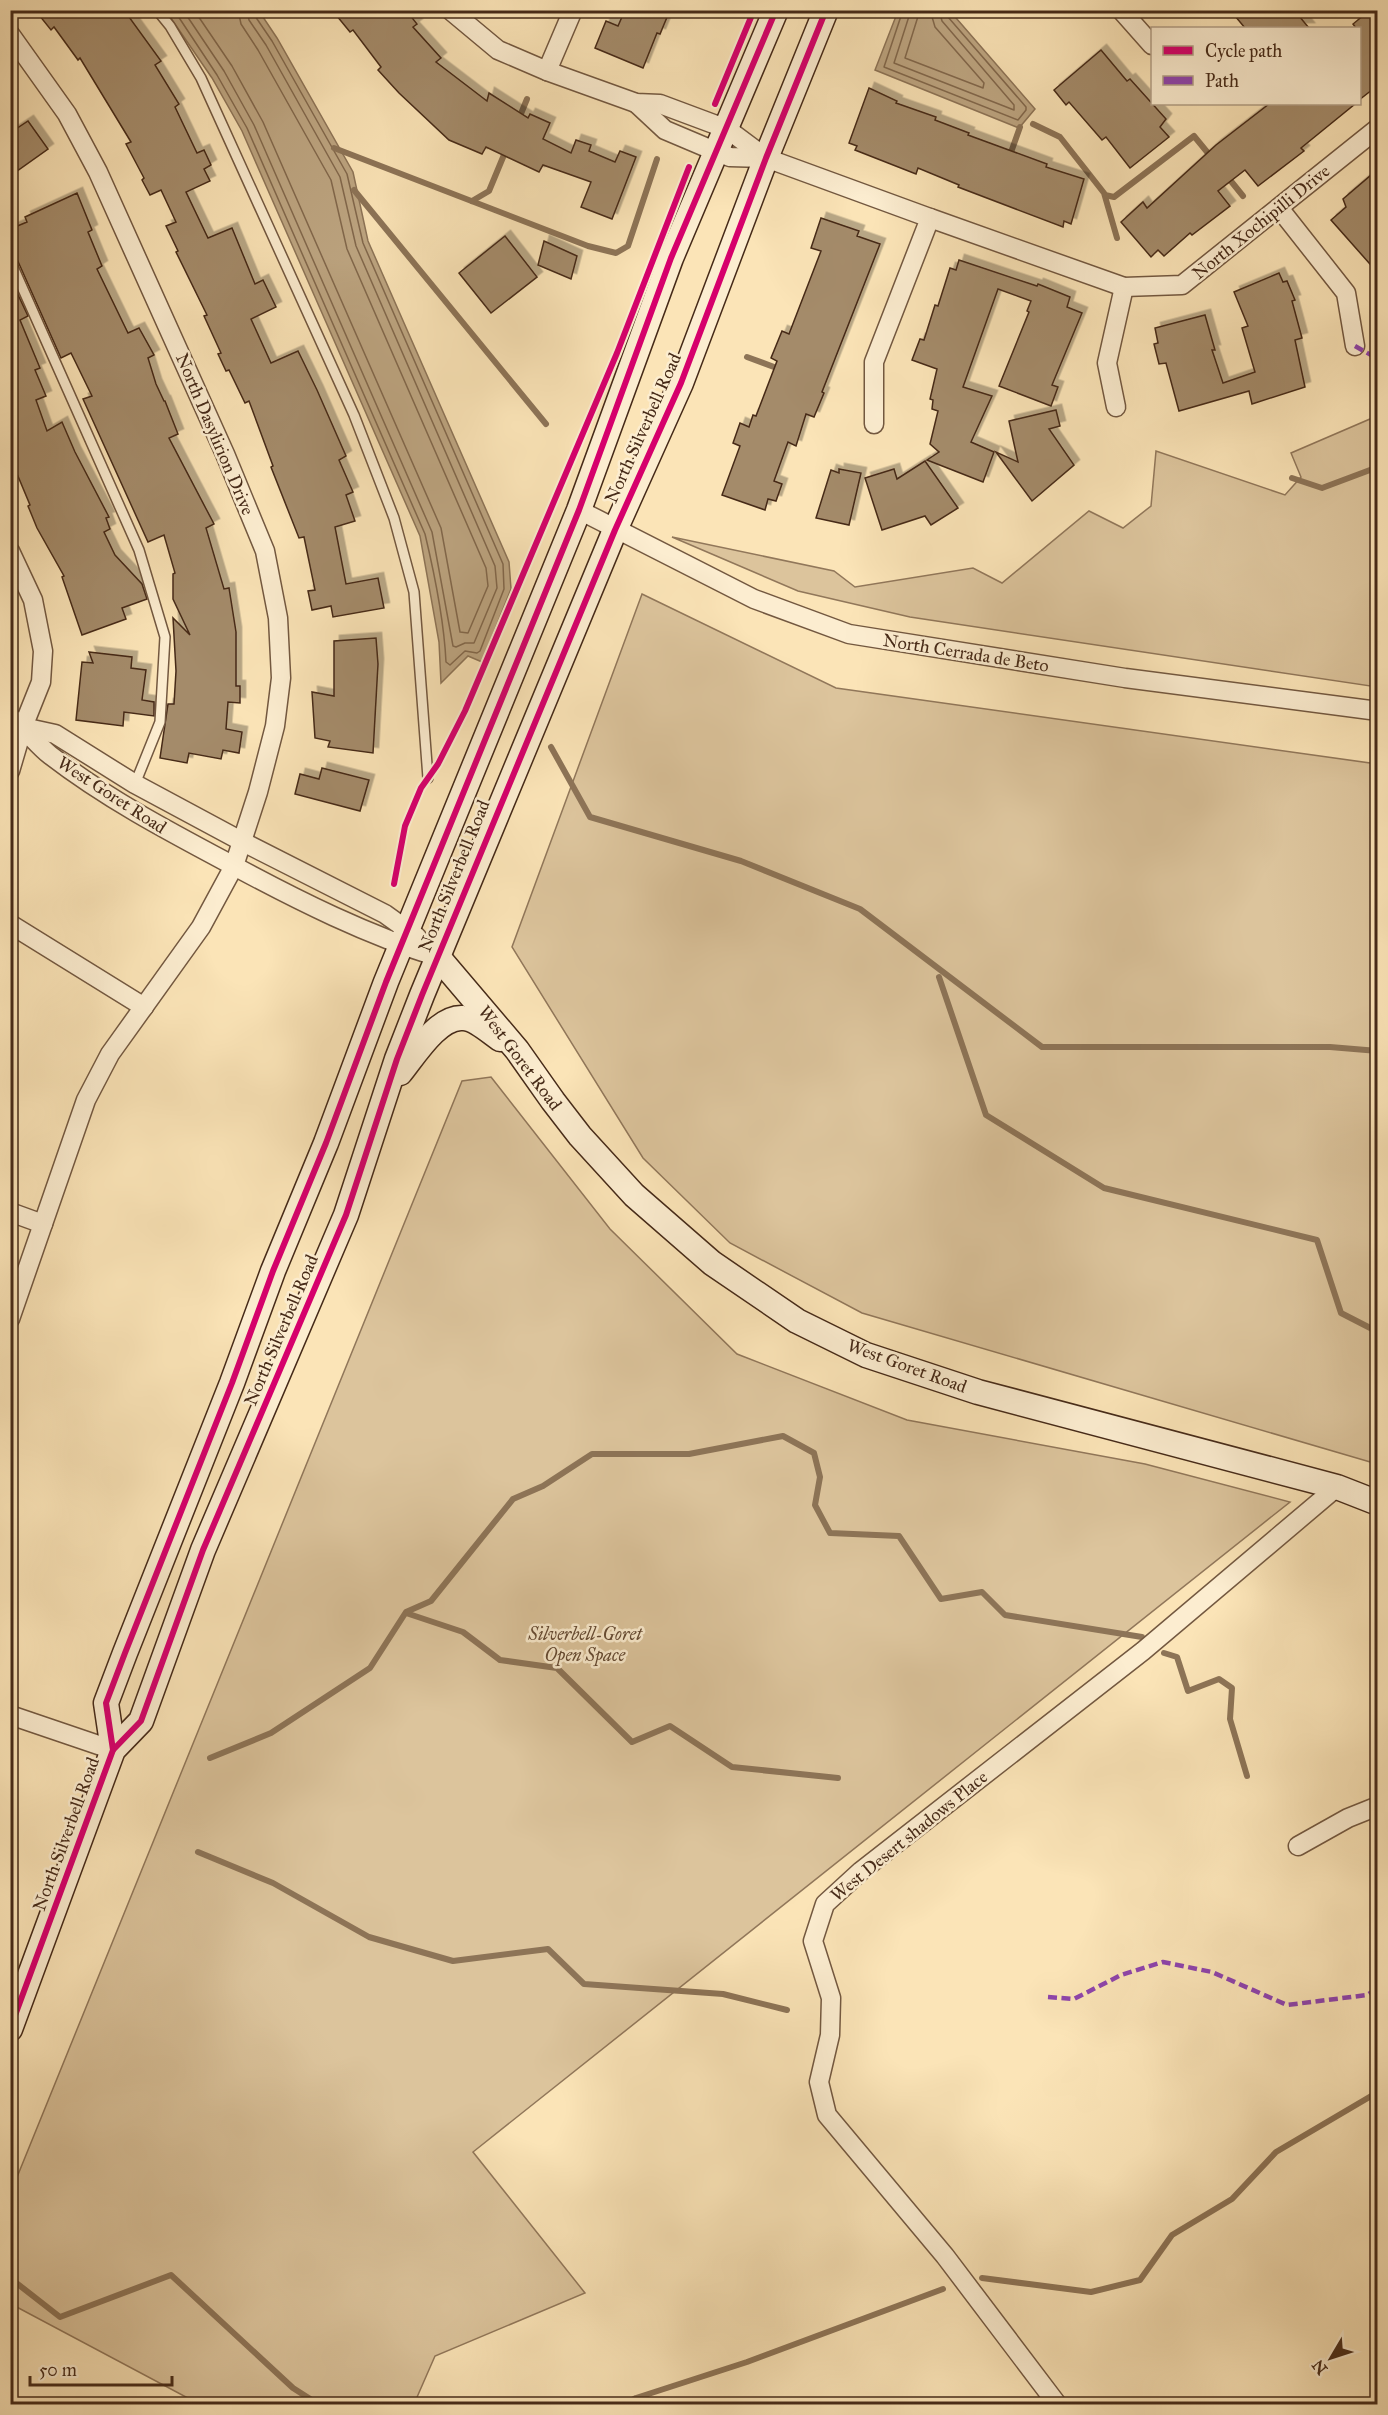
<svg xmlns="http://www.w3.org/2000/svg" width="1388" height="2415" viewBox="0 0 1388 2415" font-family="'IM FELL Great Primer',serif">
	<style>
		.green { fill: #dcc49c; stroke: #91775a; stroke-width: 1.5 }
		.water { fill: #bda581; stroke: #8d7457; stroke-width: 1.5 }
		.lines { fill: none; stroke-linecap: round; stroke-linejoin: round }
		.shore { stroke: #82684c; stroke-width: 1.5 }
		.stream { stroke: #8d7457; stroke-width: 6 }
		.building { fill: #a48b6b; stroke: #462a18; stroke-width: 1.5; filter: url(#shadow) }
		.lane-casing { stroke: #735840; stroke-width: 12 }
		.street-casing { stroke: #735840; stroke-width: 21 }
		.secondary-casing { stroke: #462a18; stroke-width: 27 }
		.lane { stroke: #fcedd0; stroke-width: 9 }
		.street { stroke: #fcedd0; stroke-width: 18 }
		.secondary { stroke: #fcedd0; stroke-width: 24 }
		.quiet { stroke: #8e44ad; stroke-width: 4.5; stroke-dasharray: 9 4.5; stroke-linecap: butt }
		.cycleway-casing { stroke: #fcedd0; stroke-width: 10 }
		.cycleway { stroke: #d6006c; stroke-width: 6 }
		.labels { text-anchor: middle; stroke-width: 5; stroke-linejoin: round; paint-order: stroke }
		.street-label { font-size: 18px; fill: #462a18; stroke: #fcedd0 }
		.park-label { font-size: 18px; font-style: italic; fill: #644932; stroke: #fcedd0 }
	</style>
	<defs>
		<filter id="shadow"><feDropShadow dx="5.5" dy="-5.5" stdDeviation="0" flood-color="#0004"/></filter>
	</defs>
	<rect width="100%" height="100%" fill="#fbe4b7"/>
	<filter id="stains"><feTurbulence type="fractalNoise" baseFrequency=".00333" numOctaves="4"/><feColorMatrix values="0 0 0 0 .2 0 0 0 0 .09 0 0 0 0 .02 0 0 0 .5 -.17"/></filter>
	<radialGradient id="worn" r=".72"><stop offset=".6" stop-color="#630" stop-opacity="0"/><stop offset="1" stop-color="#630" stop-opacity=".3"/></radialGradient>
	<g class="green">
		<path d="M1377,416V687L910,617L798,591L672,537L834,571L855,587L973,568L1002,583L1089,511L1123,528L1151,506L1156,451L1285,495L1301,477L1291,453Z"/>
		<path d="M642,594L836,688L1377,764V1464L862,1313L730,1243L643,1158L512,947Z"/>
		<path d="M491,1077L610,1229L737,1354L907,1420L1145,1464L1290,1502L473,2152L585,2293L435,2356L414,2404H199L11,2304V2192L462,1081Z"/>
	</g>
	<g class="water">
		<path d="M166,11H259L277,38L353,172L368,241L509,562L511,589L482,662L468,656L441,683L439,642L420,536L242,131L212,78Z"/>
		<path d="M898,11H950L1035,109L1019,128L875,70Z"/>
	</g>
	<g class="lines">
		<g class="shore">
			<path d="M174,10L217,75L247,128L425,534C435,576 444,619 446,662L450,665L465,651L477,653L480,651L504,589L503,564L363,243L347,174L272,41L255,16L254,10"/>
			<path d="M183,10L224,71L254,125L432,532L453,646L456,647L465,643H474L497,588L495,566L356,246L340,177L266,45L249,20L247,10"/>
			<path d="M194,10L232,66L263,122L441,528L460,632L468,633L488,586L486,568L347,249L331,180L258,50L241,24L238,10"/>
			<path d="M903,10L884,67L1018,120L1026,110V107L948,17L946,10"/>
			<path d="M911,10L894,63L1014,110V105L942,21L939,10"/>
			<path d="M920,10L905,58L983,88L984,83L935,27L930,10"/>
		</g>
		<g class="stream">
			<path d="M518,121L527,99"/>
			<path d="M1033,124L1060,137L1104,193L1117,238"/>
			<path d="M334,148L588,246L616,253L628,246L657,159"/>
			<path d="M1009,158L1020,127"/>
			<path d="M1226,175L1243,196"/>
			<path d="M354,190L546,424"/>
			<path d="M1105,195L1114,197L1194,136L1212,158"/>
			<path d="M472,201L489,191L506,150"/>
			<path d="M747,357L782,370"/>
			<path d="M1292,478L1322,488L1378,467"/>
			<path d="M551,747L590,817L741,861L860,909L1042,1047H1330L1378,1051"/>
			<path d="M939,977L986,1115L1104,1188L1317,1240L1341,1313L1378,1332"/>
			<path d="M406,1613L463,1632L500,1660L557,1668L632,1742L670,1726L732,1767L838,1778"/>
			<path d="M1164,1653L1177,1657L1188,1691L1219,1679L1232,1688L1230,1719L1247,1776"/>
			<path d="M210,1758L271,1733L370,1668L406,1612L431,1601L513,1499L543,1486L592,1454H689L783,1436L814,1453L820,1477L815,1505L830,1533L899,1536L941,1599L982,1592L1005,1615L1142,1637"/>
			<path d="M198,1852L273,1883L369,1937L453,1961L548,1949L584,1984L723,1994L787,2010"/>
			<path d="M10,2278L60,2317L171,2275L293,2388L318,2404"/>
			<path d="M982,2278L1091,2292L1140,2280L1172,2235L1232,2199L1276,2152L1378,2092"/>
			<path d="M625,2404L636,2398L747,2362L943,2289"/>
		</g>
	</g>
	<g class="building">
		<path d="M35,10H124L161,61L155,65L179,104L175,107L197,153L204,150L211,165L204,169L210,181L186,192L208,238L232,228L255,284L263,280L276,307L251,319L271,363L298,351L317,390L346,456L339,460L353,492L346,495L355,521L335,527L346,584L378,578L384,608L333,617L331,606L312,610L308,591L315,590L304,537L299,538L271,467L273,466L249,401L245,403L229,370L226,371L218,354L221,353L204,316L207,315L176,252L178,251L166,226L176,222L161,190L150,195L142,180L144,178L126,144L131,142L80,58L78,60L54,27L51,30Z"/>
		<path d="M332,10H406L417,24L413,27L441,58L436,62L487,101L489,93L528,118L530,114L550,123L543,139L571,153L576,140L591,145L589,151L615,162L620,151L636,157L612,219L581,207L591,182L543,165L539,172L486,147L482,154L449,140L399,93L378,70L381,67L353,30L350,32Z"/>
		<path d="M625,10H670L660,34L657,33L643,68L595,48L606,21L618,26Z"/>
		<path d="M1230,10H1294L1309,28H1245Z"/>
		<path d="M1370,10H1377V86L1359,100V28H1356L1353,24Z"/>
		<path d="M1101,50L1127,81L1130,79L1166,119L1160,127L1169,137L1130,168L1106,137L1102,140L1069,102L1066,105L1054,90Z"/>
		<path d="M869,88L897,101L896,103L936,117L935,120L969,133L968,135L1047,164L1046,167L1084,179L1071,224L1064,221L1063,227L958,187L959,185L918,168L916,174L855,150L857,146L849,143Z"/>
		<path d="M1269,104H1355L1301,148L1304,151L1258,186L1245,170L1218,191L1230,206L1192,235L1190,233L1164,256L1158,250L1151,257L1121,222L1143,202L1147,208L1216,145Z"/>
		<path d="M28,121L48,149L10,176V133Z"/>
		<path d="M1377,170V272L1331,220L1346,207L1343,199Z"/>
		<path d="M77,193L92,230L88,232L102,266L97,269L128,333L139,328L154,355L148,358L156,384L164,401H165L178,434L169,438L214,524L206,528L224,589L229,588L236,632V686H240V703L228,702L226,729L242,732L239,753L223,750L221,759L189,753L187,763L160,758L168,704H174L176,671L173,618L190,635L173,599V574L175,573L164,535L148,542L83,399L92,396L71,353L61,358L16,257L10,253V229L27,222L25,217Z"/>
		<path d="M821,218L859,231L857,236L880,244L822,392L824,393L814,417L806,414L796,446L788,442L774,481L782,484L776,501L768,499L765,510L722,495L740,446L733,443L740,423L749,427L753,415L756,416L777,361L771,358L782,331L789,334L821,251L811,248Z"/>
		<path d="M505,236L537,277L491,313L459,273Z"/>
		<path d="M544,241L577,256L571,279L538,265Z"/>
		<path d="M959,260L1037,286L1038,284L1070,297L1067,307L1082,313L1052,385L1058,387L1051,406L999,386L1029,312L1027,311L1031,301L998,289L963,387L992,396L971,442L994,452L983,482L927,460L939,452L930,444L938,411L932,409L933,400L930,399L937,369L912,360L920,339L924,340L935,305L938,306L950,268L956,270Z"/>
		<path d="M1279,273L1283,282L1287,281L1295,300L1292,301L1302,338L1295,340L1305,387L1252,404L1249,391L1179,411L1166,363L1159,364L1154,344L1158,343L1155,328L1205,315L1215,350H1212L1223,383L1255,372L1242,328L1248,326L1234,292Z"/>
		<path d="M10,278L28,316L20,320L40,368L35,370L46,396L36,400L47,431L62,422L75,452L109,517L106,518L110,529L104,532L115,555L142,584L147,599L122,608L126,619L82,635L62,577L64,576L37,528L28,506L30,505L10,457Z"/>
		<path d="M1056,410L1060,426L1049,429L1074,465L1032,501L996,452L1018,462L1009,421Z"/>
		<path d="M925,461L958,508L931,525L925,516L882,530L865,478L894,469L897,479Z"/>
		<path d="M839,469L861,473L849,525L816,518L831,470L839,473Z"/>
		<path d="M376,638L378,664L373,753L328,747L330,741L315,738L312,692L334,696V641Z"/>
		<path d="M89,652L132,657L131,668L146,670L142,700L154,702V716L124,712L123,726L76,720L82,662L93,663Z"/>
		<path d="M322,768L369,780L360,811L295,794L300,774L319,779Z"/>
	</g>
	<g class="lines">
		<g class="lane-casing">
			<g id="lane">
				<path d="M157,10L170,26L201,78L354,415L394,518L414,592L428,778"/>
				<path d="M10,260L139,550L165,637L160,722L135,784"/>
			</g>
		</g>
		<g class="street-casing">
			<g id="street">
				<path d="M450,10L498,50L547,71L636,103L660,104L727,129L766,158"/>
				<path d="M1121,10L1152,45"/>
				<path d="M10,34L67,114L98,172L225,454L265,551L278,618L281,678L275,726L258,792L234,866L201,927L110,1054L86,1100L10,1319"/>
				<path d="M547,71L573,10"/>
				<path d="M636,103L665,130L717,152L730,157L766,158L930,218L874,362V424"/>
				<path d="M1279,208L1346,293L1355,346"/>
				<path d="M930,218L1124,287L1182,285L1378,128"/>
				<path d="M1116,407L1107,363L1124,287"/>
				<path d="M579,510L754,599L849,634L1125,678L1378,711"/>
				<path d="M10,551L33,600L43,651L41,682L23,727L10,771"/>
				<path d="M10,717C25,728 36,744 50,755C107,799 170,832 234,866C299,901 367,935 438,957"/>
				<path d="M23,727L55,734L135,784L243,842L385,914L417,937"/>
				<path d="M10,924L144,1007"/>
				<path d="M10,1212L43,1224"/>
				<path d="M10,1715L113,1750"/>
				<path d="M1298,1846L1348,1818L1378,1806"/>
				<path d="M1057,2404L945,2256L827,2115L819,2082L830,2035L831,1998L813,1941L825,1904L861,1871L1143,1651L1337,1487"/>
			</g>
		</g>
		<g class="secondary-casing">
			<g id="secondary">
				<path d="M438,957L517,1050L553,1101L580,1136L634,1195L712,1263L797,1321L866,1355L978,1392L1337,1487L1378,1503"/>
				<path d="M400,1073C414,1056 438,1016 463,1018C475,1018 490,1032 500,1039"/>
				<path d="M113,1750L106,1703L125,1653L232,1383L273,1271L326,1143L386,982L579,510L671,258L776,10"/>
				<path d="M10,2029L113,1750L141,1721L203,1550L346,1215L397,1059L422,995L615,530L681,383L766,158L826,10"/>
			</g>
		</g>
		<use href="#lane" class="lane"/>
		<use href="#street" class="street"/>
		<use href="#secondary" class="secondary"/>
		<g class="quiet">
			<path d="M1355,346L1378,359"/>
			<path d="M1048,1997L1074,1999L1121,1975L1163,1962L1212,1972L1287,2005L1367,1995L1378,1988"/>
		</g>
		<g class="cycleway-casing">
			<g id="cycleway">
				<path d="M715,104L754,10"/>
				<path d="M394,884L405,826L421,788L438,764L465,711L617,353L689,167"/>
				<path d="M113,1750L106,1703L125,1653L232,1383L273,1271L326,1143L386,982L579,510L671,258L776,10"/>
				<path d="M10,2029L113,1750L141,1721L203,1550L346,1215L397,1059L422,995L615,530L681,383L766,158L826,10"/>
			</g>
		</g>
		<use href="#cycleway" class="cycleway"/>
	</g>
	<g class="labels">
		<g class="street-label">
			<text transform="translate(1261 222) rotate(-39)" y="6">North Xochipilli Drive</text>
			<text transform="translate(643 428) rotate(-66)" y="6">North Silverbell Road</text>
			<text transform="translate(215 434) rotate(67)" y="6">North Dasylirion Drive</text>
			<text transform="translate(966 653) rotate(9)" y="6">North Cerrada de Beto</text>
			<text transform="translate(112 795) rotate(33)" y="6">West Goret Road</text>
			<text transform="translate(454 876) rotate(-68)" y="6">North Silverbell Road</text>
			<text transform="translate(520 1058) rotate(53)" y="6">West Goret Road</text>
			<text transform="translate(281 1330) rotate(-67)" y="6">North Silverbell Road</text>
			<text transform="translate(907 1366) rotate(20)" y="6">West Goret Road</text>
			<text transform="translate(66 1834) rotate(-70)" y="6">North Silverbell Road</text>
			<text transform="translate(909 1836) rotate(-39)" y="6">West Desert shadows Place</text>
		</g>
		<g class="park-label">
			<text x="585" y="1640">Silverbell-Goret<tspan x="585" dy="21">Open Space</tspan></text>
		</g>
	</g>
	<rect width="1388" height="2415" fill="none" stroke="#fbe4b7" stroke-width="36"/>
	<rect x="12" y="12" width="1364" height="2391" fill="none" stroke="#462a18" stroke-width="3"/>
	<rect x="18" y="18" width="1352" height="2379" fill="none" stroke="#462a18" stroke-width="1.5"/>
	<rect x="1151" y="27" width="210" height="78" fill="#fcedd0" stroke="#b39f86" stroke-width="1.5"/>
	<rect x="1163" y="46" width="30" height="9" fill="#d6006c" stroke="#b39f86" stroke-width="1.5"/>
	<text x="1205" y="57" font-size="18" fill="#462a18">Cycle path</text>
	<rect x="1163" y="76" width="30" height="9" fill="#8e44ad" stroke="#b39f86" stroke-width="1.5"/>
	<text x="1205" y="87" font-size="18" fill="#462a18">Path</text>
	<g transform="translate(1331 2358) rotate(231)" stroke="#fcedd0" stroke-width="4.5" paint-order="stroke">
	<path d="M0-4.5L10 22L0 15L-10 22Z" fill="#462a18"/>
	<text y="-9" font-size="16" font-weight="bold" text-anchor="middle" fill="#462a18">N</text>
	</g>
	<path d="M30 2376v9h142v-9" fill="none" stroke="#462a18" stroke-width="3"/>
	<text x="39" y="2376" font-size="18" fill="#462a18" stroke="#fcedd0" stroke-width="4.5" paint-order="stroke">50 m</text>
	<rect width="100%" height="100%" filter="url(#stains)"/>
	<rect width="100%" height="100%" fill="url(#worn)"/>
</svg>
